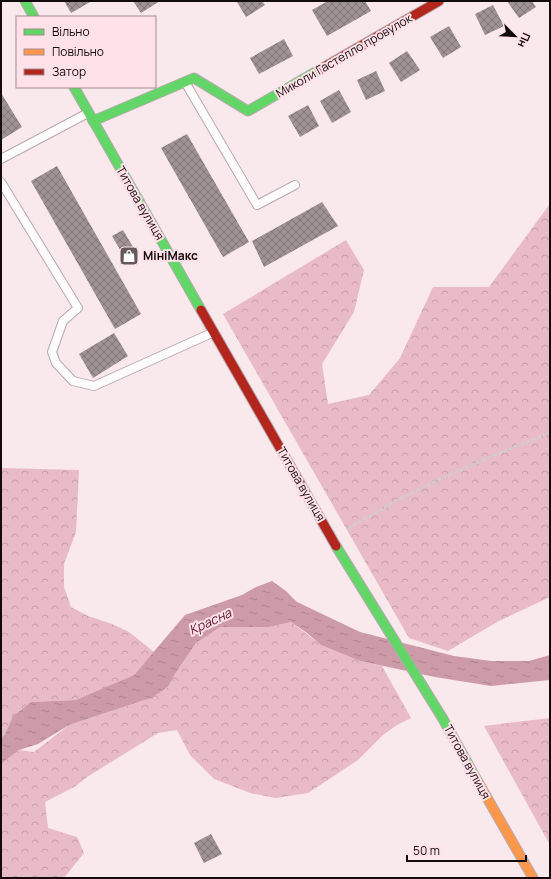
<svg xmlns="http://www.w3.org/2000/svg" width="551" height="879" viewBox="0 0 551 879" font-family="Manrope,sans-serif">
	<style>
		.forest { fill: url(#forest-crowns) }
		.water { fill: url(#water-ripples) }
		.building { fill: url(#building-cross-hatch) }
		.lines { fill: none; stroke-linecap: round; stroke-linejoin: round }
		.lane-casing { stroke: #b6aaad; stroke-width: 10 }
		.fast-casing { stroke: #b6aaad; stroke-width: 11 }
		.slow-casing { stroke: #b6aaad; stroke-width: 11 }
		.jam-casing { stroke: #b6aaad; stroke-width: 11 }
		.path { stroke: #d1cdcd; stroke-width: 2.5; stroke-dasharray: 4 2; stroke-linecap: butt }
		.lane { stroke: #fefcfc; stroke-width: 8 }
		.fast { stroke: #63d668; stroke-width: 9 }
		.slow { stroke: #ff974d; stroke-width: 9 }
		.jam { stroke: #b3261e; stroke-width: 9 }
		.labels { text-anchor: middle; stroke-width: 4; stroke-linejoin: round; paint-order: stroke }
		.street-label { font-size: 12px; fill: #130a0d; stroke: #ffe2e9 }
		.poi-label { font-size: 12px; font-weight: bold; fill: #130a0d; stroke: #ffe2e9; text-anchor: start }
		.water-label { font-size: 13px; font-style: italic; fill: #601131; stroke: #ffe2e9 }
	</style>
	<defs>
		<pattern id="forest-crowns" width="20" height="18" patternUnits="userSpaceOnUse"><rect width="20" height="18" fill="#e8bbc7"/><path d="M2 6a3 3 0 1 1 6 0M12 15a3 3 0 1 1 6 0" fill="none" stroke="#c69faa"/></pattern>
		<pattern id="water-ripples" width="26" height="14" patternUnits="userSpaceOnUse"><rect width="26" height="14" fill="#cd9aa8"/><path d="M2 4q2-2 4 0t4 0M15 11q2-2 4 0t4 0" fill="none" stroke="#af838f"/></pattern>
		<pattern id="building-cross-hatch" width="8" height="8" patternUnits="userSpaceOnUse"><rect width="8" height="8" fill="#9e9295"/><path d="M0 0l8 8M0 8l8-8" fill="none" stroke="#807578"/></pattern>
	</defs>
	<rect width="100%" height="100%" fill="#f9e8ec"/>
	<g class="forest">
		<path d="M549,205L550,597L497,622L448,651L409,638L223,314L346,240L364,270L354,312L322,364L328,404L369,395L400,358L433,287H489Z"/>
		<path d="M1,468L79,470L76,532L64,564V587L71,607L88,616L112,624L129,632L154,652L134,675L99,691L76,700L31,702L13,716L5,734L1,738Z"/>
		<path d="M291,622L321,645L360,661L382,666L411,718L397,725L383,735L358,760L308,793L276,798L250,793L214,779L190,755L177,730L158,733L87,777L76,786L45,802L48,828L77,837L84,853L64,878H1V764L19,750L34,752L69,725L145,700L168,687L175,674L196,643L219,627H269Z"/>
		<path d="M550,718V845L484,726Z"/>
	</g>
	<path class="water" d="M272,581L286,591L297,602L360,632L454,656L491,661H529L550,655V680L491,686L435,677L360,661L321,645L307,633L291,622L269,627H220L196,643L175,674L168,687L151,698L69,725L38,744L19,750L1,764V738L5,734L13,716L31,702L76,700L134,675L185,615L242,595L256,587Z"/>
	<g class="building">
		<path d="M64,1H92L71,13Z"/>
		<path d="M133,1H160L141,13Z"/>
		<path d="M239,1H262L265,5L246,17L237,2Z"/>
		<path d="M328,1H365L371,11L327,36L312,10Z"/>
		<path d="M507,1H532L536,7L519,18Z"/>
		<path d="M493,5L504,26L485,35L475,14Z"/>
		<path d="M449,26L461,47L443,58L430,37Z"/>
		<path d="M284,39L293,56L259,74L250,58Z"/>
		<path d="M407,51L420,70L401,82L389,63Z"/>
		<path d="M376,71L385,91L366,100L357,80Z"/>
		<path d="M339,90L351,112L332,123L320,101Z"/>
		<path d="M1,93L22,127L1,140Z"/>
		<path d="M308,105L319,126L300,137L288,116Z"/>
		<path d="M187,134L249,242L223,257L161,148Z"/>
		<path d="M57,166L141,314L115,329L31,181Z"/>
		<path d="M322,202L338,226L264,267L252,241Z"/>
		<path d="M123,230L133,247L122,253L112,236Z"/>
		<path d="M114,333L128,356L93,378L79,354Z"/>
		<path d="M211,834L222,854L204,863L194,843Z"/>
	</g>
	<g class="lines">
		<g class="lane-casing">
			<g id="lane">
				<path d="M185,82L257,205L295,185"/>
				<path d="M1,159L88,113"/>
				<path d="M1,182L78,308L63,321L52,352L56,363L73,381L94,386L214,332"/>
			</g>
		</g>
		<g class="fast-casing">
			<g id="fast">
				<path d="M25,1L34,17"/>
				<path d="M74,87L201,310"/>
				<path d="M93,121L194,78L248,111L319,70"/>
				<path d="M336,546L443,719L478,782"/>
			</g>
		</g>
		<g class="slow-casing">
			<path id="slow" d="M478,782L533,878"/>
		</g>
		<g class="jam-casing">
			<g id="jam">
				<path d="M319,70L439,1"/>
				<path d="M201,310L336,546"/>
			</g>
		</g>
		<path class="path" d="M348,529C411,489 481,460 550,433"/>
		<use href="#lane" class="lane"/>
		<use href="#fast" class="fast"/>
		<use href="#slow" class="slow"/>
		<use href="#jam" class="jam"/>
	</g>
	<defs>
		<g id="shop-square" transform="scale(1)"><rect x="-9" y="-9" width="18" height="18" rx="4" fill="#64585b" stroke="#ffe2e9"/><path d="M-5-2.5h2.3a2.7 3.5 0 0 1 5.4 0H5L5.5 6h-11ZM-1.5-2.5h3a1.5 2.3 0 0 0-3 0Z" fill="#fff"/></g>
	</defs>
	<g fill-rule="evenodd">
		<use href="#shop-square" x="129" y="256"/>
	</g>
	<g class="labels">
		<g class="street-label">
			<text transform="translate(344 56) rotate(-30)" y="4">Миколи Гастелло провулок</text>
			<text transform="translate(140 203) rotate(60)" y="4">Титова вулиця</text>
			<text transform="translate(301 484) rotate(60)" y="4">Титова вулиця</text>
			<text transform="translate(467 762) rotate(61)" y="4">Титова вулиця</text>
		</g>
		<g class="poi-label">
			<text x="143" y="260">МініМакс</text>
		</g>
		<g class="water-label">
			<text transform="translate(210 621) rotate(-25)" y="5">Красна</text>
		</g>
	</g>
	<rect width="551" height="879" fill="none" stroke="#130a0d" stroke-width="4"/>
	<rect x="16" y="16" width="140" height="72" fill="#ffe2e9" stroke="#a18c91"/>
	<rect x="24" y="29" width="20" height="6" fill="#63d668" stroke="#a18c91"/>
	<text x="52" y="36" font-size="12" fill="#130a0d">Вільно</text>
	<rect x="24" y="49" width="20" height="6" fill="#ff974d" stroke="#a18c91"/>
	<text x="52" y="56" font-size="12" fill="#130a0d">Повільно</text>
	<rect x="24" y="69" width="20" height="6" fill="#b3261e" stroke="#a18c91"/>
	<text x="52" y="76" font-size="12" fill="#130a0d">Затор</text>
	<g transform="translate(515 36) rotate(114)" stroke="#ffe2e9" stroke-width="3" paint-order="stroke">
	<path d="M0-3L7 15L0 10L-7 15Z" fill="#130a0d"/>
	<text y="-6" font-size="11" font-weight="bold" text-anchor="middle" fill="#130a0d">Пн</text>
	</g>
	<path d="M407 855v6h119v-6" fill="none" stroke="#130a0d" stroke-width="2"/>
	<text x="413" y="855" font-size="12" fill="#130a0d" stroke="#ffe2e9" stroke-width="3" paint-order="stroke">50 m</text>
</svg>
